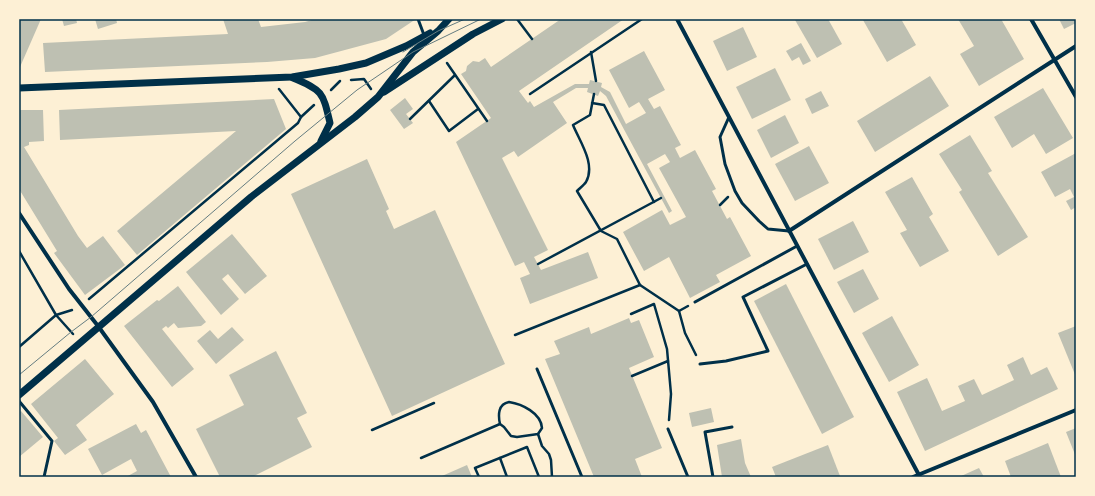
<svg xmlns="http://www.w3.org/2000/svg" width="1095" height="496" viewBox="0 0 1095 496" font-family="Arial,sans-serif">
	<style>
		.building { fill: #bec0b2 }
		.lines { fill: none; stroke-linecap: round; stroke-linejoin: round }
		.path { stroke: #003049; stroke-width: 2.5 }
		.service { stroke: #003049; stroke-width: 3 }
		.minor { stroke: #003049; stroke-width: 4 }
		.tertiary { stroke: #003049; stroke-width: 7 }
		.tram { stroke: #657d81; stroke-width: 1 }
		.neatline { fill: none; stroke: #003049; stroke-width: 1.5 }
	</style>
	<rect width="100%" height="100%" fill="#fdf0d5"/>
	<g class="building">
		<path d="M19,19H41L20,67L19,66Z"/>
		<path d="M62,19H76L77,23L64,26Z"/>
		<path d="M95,19H116L117,23L98,29Z"/>
		<path d="M223,19H258L261,27L305,22L315,19H416L386,39L315,58L267,62L45,72L43,43L228,34Z"/>
		<path d="M561,19H624L519,91L528,103L530,101L534,107L575,84H589L590,80L602,83L601,87L610,92L626,124L646,113L639,102L629,108L609,70L644,51L665,90L648,99L654,109L660,106L681,145L675,148L680,158L695,150L716,189L712,191L727,219L730,217L751,256L716,275L720,282L690,298L669,257L644,271L623,232L662,210L670,225L686,217L659,168L670,162L665,154L647,164L672,211L669,213L606,96L600,91L598,96L587,92L588,88H576L553,102L567,123L518,157L514,151L502,158L548,250L534,257L541,270L588,252L598,278L530,304L520,278L530,274L524,262L515,266L456,142L491,118L461,74L466,71L467,66L473,61L479,62L485,58L491,67Z"/>
		<path d="M797,19H828L842,44L817,58L795,20Z"/>
		<path d="M864,19H901L916,45L887,62L863,20Z"/>
		<path d="M958,19H1001L1024,59L979,86L960,54L974,46Z"/>
		<path d="M1059,19H1076V23L1064,29Z"/>
		<path d="M743,27L757,57L727,71L713,41Z"/>
		<path d="M801,43L811,61L803,65L799,57L792,61L786,51Z"/>
		<path d="M775,68L791,100L752,119L736,87Z"/>
		<path d="M930,76L949,106L875,152L857,121Z"/>
		<path d="M1043,88L1073,138L1046,154L1034,134L1012,148L994,117Z"/>
		<path d="M821,91L829,106L812,114L805,99Z"/>
		<path d="M405,98L413,109L406,114L413,123L404,129L390,110Z"/>
		<path d="M274,99L286,129L137,255L117,231L236,131L60,140L59,110Z"/>
		<path d="M19,110H43L44,141L29,142V145L24,147L78,236L87,248L103,236L125,265L85,295L54,253L57,251L19,189Z"/>
		<path d="M785,115L799,143L771,158L757,130Z"/>
		<path d="M970,135L992,171L988,173L1028,237L998,256L959,192L962,190L939,154Z"/>
		<path d="M809,146L829,183L795,201L775,164Z"/>
		<path d="M1076,153V207L1071,210L1066,201L1074,197L1070,189L1055,197L1041,172Z"/>
		<path d="M367,159L389,209L386,211L394,229L435,210L505,364L392,416L291,194Z"/>
		<path d="M912,177L933,214L929,217L949,251L920,267L900,233L907,230L885,192Z"/>
		<path d="M853,221L869,252L834,270L818,239Z"/>
		<path d="M232,234L267,276L245,294L228,274L222,279L239,299L221,315L186,272Z"/>
		<path d="M863,269L879,299L854,313L837,282Z"/>
		<path d="M786,284L854,417L822,434L754,301Z"/>
		<path d="M178,286L206,322L201,326L178,328L174,323L168,328L166,326L162,329L194,369L172,387L124,326L157,300L159,301Z"/>
		<path d="M892,316L919,365L889,382L862,333Z"/>
		<path d="M629,318L631,323L639,320L654,357L629,368L662,448L635,459L642,477H594L545,359L560,354L554,341L589,327L591,334Z"/>
		<path d="M1076,326V377L1058,333Z"/>
		<path d="M232,327L244,340L216,364L197,341L210,330L218,339Z"/>
		<path d="M276,351L307,413L297,418L312,447L252,477H220L196,429L244,405L229,375Z"/>
		<path d="M1023,357L1031,375L1047,367L1058,389L925,451L897,392L927,378L942,411L965,401L958,386L974,379L982,395L1014,380L1007,365Z"/>
		<path d="M85,359L114,394L76,425L87,440L65,455L54,441L58,438L31,404Z"/>
		<path d="M711,408L714,422L692,427L689,413Z"/>
		<path d="M21,411L43,437L19,457V413Z"/>
		<path d="M136,424L141,433L146,430L171,477H126L137,471L131,459L102,475L88,449Z"/>
		<path d="M1076,428V457L1066,432Z"/>
		<path d="M741,439L745,463L751,477H722L717,445Z"/>
		<path d="M1048,443L1061,477H1011L1005,461Z"/>
		<path d="M828,445L840,476L836,477H776L772,467Z"/>
		<path d="M467,465L472,477H443L442,476Z"/>
		<path d="M979,468L984,477H959Z"/>
	</g>
	<g class="lines">
		<g class="path">
			<path d="M517,19L532,39"/>
			<path d="M591,52L596,81"/>
			<path d="M447,63L487,121"/>
			<path d="M351,80L364,79L371,89"/>
			<path d="M331,90L340,81"/>
			<path d="M530,94L642,19"/>
			<path d="M594,94L590,115L573,125C580,142 596,164 586,182C584,185 580,188 577,191L601,231L617,239L640,285L679,311L688,306"/>
			<path d="M429,101L449,131L478,109"/>
			<path d="M592,103L604,105L654,202"/>
			<path d="M301,117L314,105"/>
			<path d="M410,119L455,75"/>
			<path d="M720,205L728,197"/>
			<path d="M19,251L56,315L73,334"/>
			<path d="M538,264L661,198"/>
			<path d="M89,299L298,123L301,117L279,89"/>
			<path d="M679,311L685,333L696,355"/>
			<path d="M631,314L654,304L667,349L671,394L669,420"/>
			<path d="M515,335L640,285"/>
			<path d="M19,347L56,315L72,310"/>
			<path d="M632,376L668,361"/>
			<path d="M509,402C522,404 541,413 542,428L538,434L517,437L511,436L504,427L500,424C498,415 498,404 509,402Z"/>
			<path d="M372,430L434,403"/>
			<path d="M538,434L542,446L549,454L551,460L552,477"/>
			<path d="M421,458L500,424"/>
			<path d="M500,458L507,477"/>
			<path d="M479,477L475,468L527,447L539,477"/>
		</g>
		<g class="service">
			<path d="M418,19L424,35"/>
			<path d="M729,117L720,137L725,164L735,191L742,203L759,221L768,229L789,231"/>
			<path d="M695,302L797,246"/>
			<path d="M700,364L726,361L768,351L743,297L807,264"/>
			<path d="M537,369L582,477"/>
			<path d="M19,401L52,441L44,477"/>
			<path d="M668,429L688,477"/>
			<path d="M713,477L705,432L732,427"/>
		</g>
		<g class="minor">
			<path d="M677,19L920,477"/>
			<path d="M1031,19L1076,97"/>
			<path d="M19,213L69,289L98,326L153,402L196,477"/>
			<path d="M789,231L1076,46"/>
			<path d="M913,477L1076,410"/>
		</g>
		<g class="tertiary">
			<path d="M293,78C323,90 323,93 330,123L321,141"/>
			<path d="M19,88L292,77L339,69L366,63L406,46L430,33"/>
			<path d="M384,92L473,34L502,19"/>
			<path d="M19,395L251,197L355,117L378,97L413,52L438,31L449,19"/>
		</g>
		<g class="tram">
			<path d="M403,52L438,31L465,19"/>
			<path d="M19,375L71,332L91,317L295,141L357,90L413,52L481,19"/>
		</g>
	</g>
	<rect width="1095" height="496" fill="none" stroke="#fdf0d5" stroke-width="40"/>
	<rect x="20" y="20" width="1055" height="456" class="neatline"/>
</svg>
